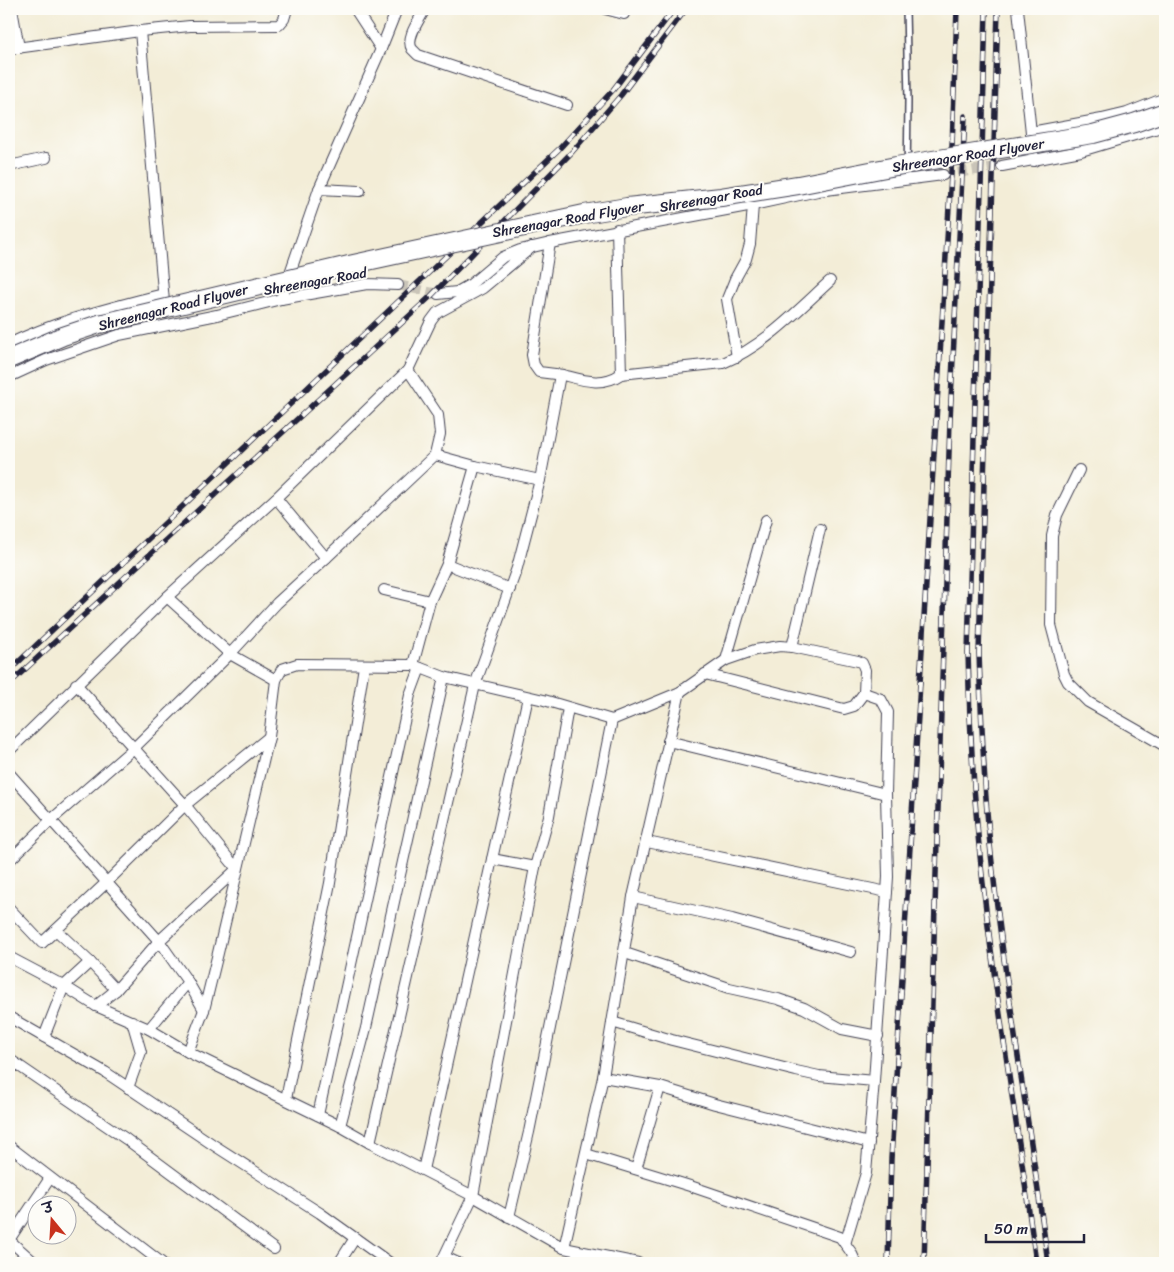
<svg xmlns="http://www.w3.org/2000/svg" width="1174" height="1272" viewBox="0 0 1174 1272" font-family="Sriracha,'Playpen Sans Deva',sans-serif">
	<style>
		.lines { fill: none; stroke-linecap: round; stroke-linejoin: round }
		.minor-tunnel { stroke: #c9c4b8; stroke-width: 10; stroke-dasharray: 10 5; stroke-linecap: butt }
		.service-casing { stroke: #414052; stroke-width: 8 }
		.minor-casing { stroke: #414052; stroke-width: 12 }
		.service { stroke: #fff; stroke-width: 5 }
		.minor { stroke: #fff; stroke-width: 10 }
		.rail-casing { stroke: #22223b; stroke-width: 5.5 }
		.rail { stroke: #fdfcf7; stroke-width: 4; stroke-dasharray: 11; stroke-linecap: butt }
		.trunk-bridge-casing { stroke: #414052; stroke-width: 20; stroke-linecap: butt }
		.trunk-bridge { stroke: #fff; stroke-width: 18 }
		.labels { text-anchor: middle; stroke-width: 4; stroke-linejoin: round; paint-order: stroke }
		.street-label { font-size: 14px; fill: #22223b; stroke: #fdfcf7 }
	</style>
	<rect width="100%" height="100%" fill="#fdfcf7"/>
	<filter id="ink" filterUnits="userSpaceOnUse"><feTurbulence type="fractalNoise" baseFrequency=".02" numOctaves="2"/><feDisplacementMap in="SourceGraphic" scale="10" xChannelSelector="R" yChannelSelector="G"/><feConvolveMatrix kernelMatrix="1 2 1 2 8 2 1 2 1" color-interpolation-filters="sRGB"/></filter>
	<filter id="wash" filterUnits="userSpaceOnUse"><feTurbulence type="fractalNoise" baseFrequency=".0096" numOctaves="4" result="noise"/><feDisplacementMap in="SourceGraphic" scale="20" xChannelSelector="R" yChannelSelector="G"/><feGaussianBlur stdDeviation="1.12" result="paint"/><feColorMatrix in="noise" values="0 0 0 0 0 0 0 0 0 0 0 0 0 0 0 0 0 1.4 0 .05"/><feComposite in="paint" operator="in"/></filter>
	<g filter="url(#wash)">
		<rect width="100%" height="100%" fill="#f3edd7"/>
	</g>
	<g filter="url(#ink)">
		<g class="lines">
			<g class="minor-tunnel">
				<path d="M943,175L1002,166"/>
				<path d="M398,285L438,294"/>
			</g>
			<g class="service-casing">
				<path id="service" d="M906,9L908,101L907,180"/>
			</g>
			<g class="minor-casing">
				<g id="minor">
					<path d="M12,9L19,48"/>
					<path d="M355,9L381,49"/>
					<path d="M425,9C420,19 405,38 412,49C414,51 416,53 418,55L567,105"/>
					<path d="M605,9L624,14"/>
					<path d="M1018,9L1034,161"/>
					<path d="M140,31L165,313"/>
					<path d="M9,49L140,31L190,26L279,25L284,19L287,9"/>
					<path d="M1031,132L1102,119L1127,113L1165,98"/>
					<path d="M9,166L46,158"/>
					<path d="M1002,166L1081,151L1165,126"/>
					<path d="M319,189L360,191"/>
					<path d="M617,229L621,374"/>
					<path d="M550,243L532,355L534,365L539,372C547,373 555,374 563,375C583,380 602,387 621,374L723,363C764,346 797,311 830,281"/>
					<path d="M438,294L457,292L471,284L503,257L520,250L550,243L753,205L818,191L943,175"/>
					<path d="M281,299L319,189L381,49L397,9"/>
					<path d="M9,344C58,320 111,308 163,294"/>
					<path d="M737,357L727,299L735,279L746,259L750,244L753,205"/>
					<path d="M9,377L46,360L119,335L217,315L281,299L367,284L398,285"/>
					<path d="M435,455L475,466L540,480"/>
					<path d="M1079,470L1057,515L1052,536L1051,625L1064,674L1068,682L1088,702L1165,746"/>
					<path d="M276,498L326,558"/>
					<path d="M447,564L510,589"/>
					<path d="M384,590L430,601"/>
					<path d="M167,597L230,654L276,680"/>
					<path d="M792,647L820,529"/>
					<path d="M726,660L766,520"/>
					<path d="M413,665L430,601L447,564L475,466"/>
					<path d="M705,674L844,709L854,706L864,693"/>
					<path d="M76,684L185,805L237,869L159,941L116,990L96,1006"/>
					<path d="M668,741L886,794"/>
					<path d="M9,751L167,597L276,498L408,370L431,321L437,313L483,288L532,247"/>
					<path d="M9,773L159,941L188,982L149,1029"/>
					<path d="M647,842L887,892"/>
					<path d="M492,859L535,867L549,816L568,708"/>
					<path d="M9,861L51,820L135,747L230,654L277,603L326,558L435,455L440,434L438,415L408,370"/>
					<path d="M633,897L732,919L851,952"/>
					<path d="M9,908L42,943L106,883L185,805L269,737"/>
					<path d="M56,930L90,962L116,990"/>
					<path d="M625,953L729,988L778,999L804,1008L842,1029L878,1036"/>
					<path d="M9,957L64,986L96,1006L149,1029L188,1052L340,1126L370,1143L473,1196L564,1248L638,1263"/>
					<path d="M188,982L204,1010"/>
					<path d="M9,1017L105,1072L212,1144L320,1213L390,1263"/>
					<path d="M612,1022L672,1040L796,1071L819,1076L874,1081"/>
					<path d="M44,1037L64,986L90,962"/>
					<path d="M188,1052L204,1010L218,953L269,737L276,680L282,669L297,664L413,665L444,677L544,700L612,720L680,692L726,660L755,650L780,646L792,647L858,661L862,663L865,670L864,693L881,699L888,712L886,794L888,877L874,1081L866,1173L845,1244"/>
					<path d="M9,1059L126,1139L274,1249"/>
					<path d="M603,1077L660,1087L715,1104L869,1143"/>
					<path d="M128,1088L141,1052L132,1021"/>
					<path d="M286,1099L330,883L364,666"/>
					<path d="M318,1115L410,695L420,668"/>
					<path d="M340,1126L366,1028L444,677"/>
					<path d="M370,1143L475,685L517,568L540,480L560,375"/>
					<path d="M9,1146L162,1263"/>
					<path d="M586,1154L690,1186L840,1237L851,1252L856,1263"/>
					<path d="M636,1169L660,1087"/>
					<path d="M423,1170L528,697"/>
					<path d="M509,1217L529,1132L612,720"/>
					<path d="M9,1240L50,1178"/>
					<path d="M9,1240L35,1263"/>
					<path d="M564,1248L603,1077L633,897L680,692"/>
					<path d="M445,1257L458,1263"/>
					<path d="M339,1263L355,1238"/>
					<path d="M441,1263L473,1196L535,867"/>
				</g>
			</g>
			<use href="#service" class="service"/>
			<use href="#minor" class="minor"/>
			<g class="rail-casing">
				<g id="rail">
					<path d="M986,9L968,653C969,710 972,767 977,824C990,971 1017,1117 1036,1263"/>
					<path d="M998,9L979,653C981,710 983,767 988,824C1002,971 1029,1117 1048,1263"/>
					<path d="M9,671L559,149L613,90L674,9"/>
					<path d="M9,684L431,296L572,152L621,95L686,9"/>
					<path d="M888,1263L891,1159L951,174L957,9"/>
					<path d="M924,1263L950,420L965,116"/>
				</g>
			</g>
			<use href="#rail" class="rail"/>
			<g class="trunk-bridge-casing">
				<path id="trunk-bridge" d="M9,359L63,336L99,324L349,265L584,214L627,207L721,197L798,185L896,166L1050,141L1093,134L1134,123L1165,112"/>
			</g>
			<use href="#trunk-bridge" class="trunk-bridge"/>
		</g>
	</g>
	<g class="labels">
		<g class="street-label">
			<text transform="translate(968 155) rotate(-9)" y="5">Shreenagar Road Flyover</text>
			<text transform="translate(711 198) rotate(-10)" y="5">Shreenagar Road</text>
			<text transform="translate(568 219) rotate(-10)" y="5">Shreenagar Road Flyover</text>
			<text transform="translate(315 281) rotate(-10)" y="5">Shreenagar Road</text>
			<text transform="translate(173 307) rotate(-14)" y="5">Shreenagar Road Flyover</text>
		</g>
	</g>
	<rect width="1174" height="1272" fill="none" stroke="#fdfcf7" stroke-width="30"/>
	<g transform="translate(52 1220) rotate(342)"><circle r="24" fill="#fdfcf7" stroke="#a5a5ac"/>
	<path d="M0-4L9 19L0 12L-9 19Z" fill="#c8321e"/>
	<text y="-8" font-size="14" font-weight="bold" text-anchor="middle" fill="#22223b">उ</text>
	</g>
	<path d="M986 1234v8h98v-8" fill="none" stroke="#22223b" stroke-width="2.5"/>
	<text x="994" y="1234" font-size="15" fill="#22223b" stroke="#fdfcf7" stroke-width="4" paint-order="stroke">50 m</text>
</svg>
